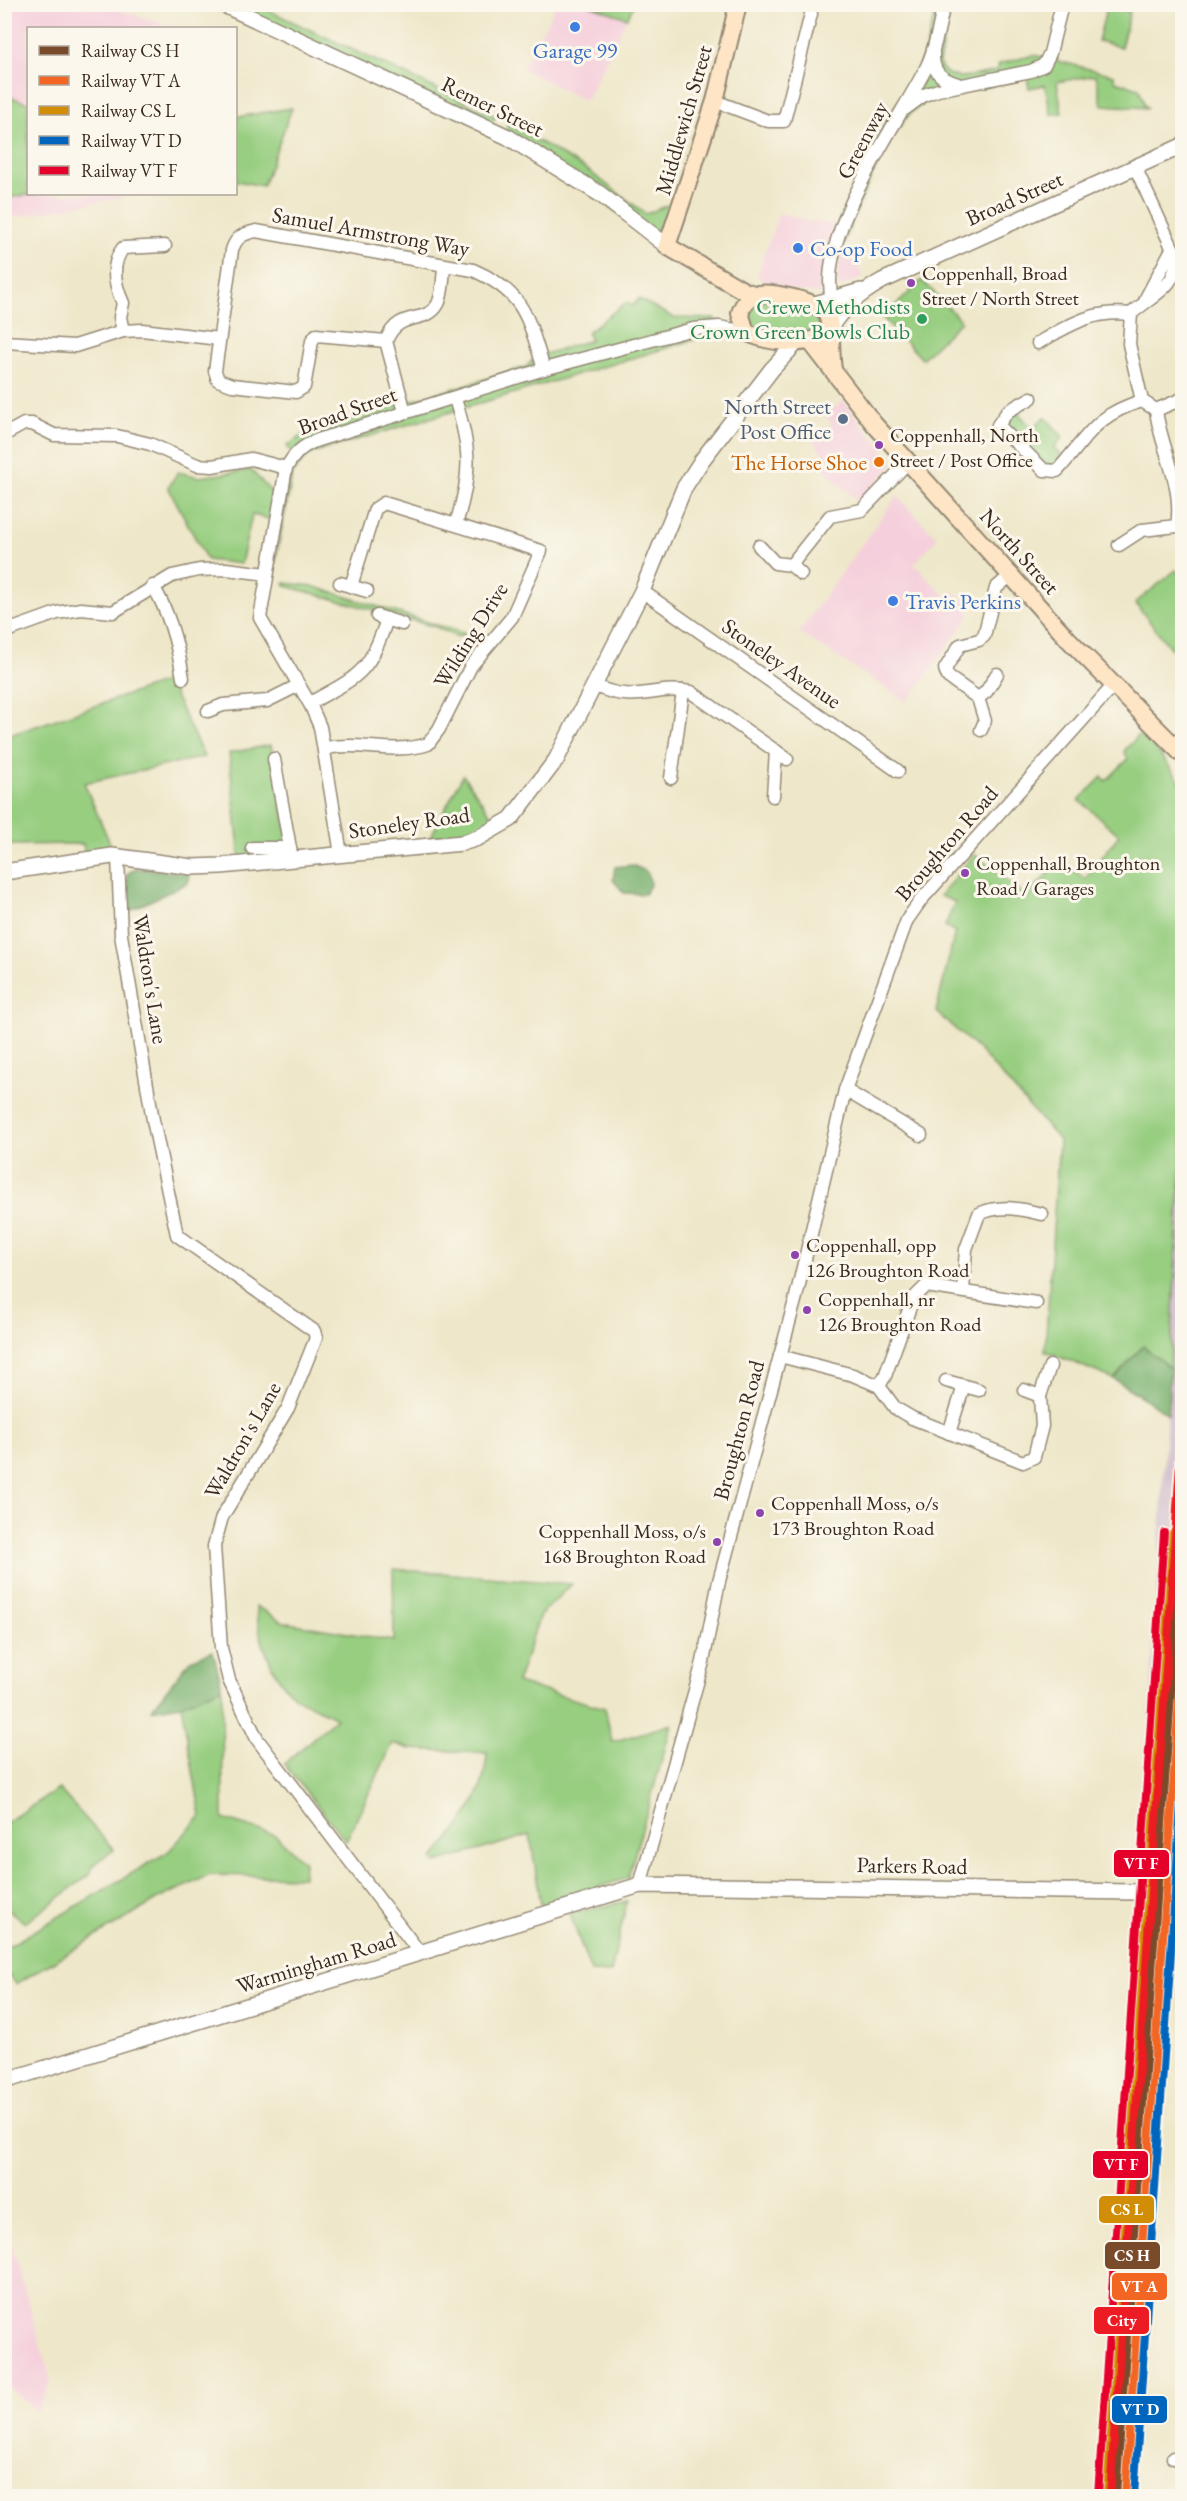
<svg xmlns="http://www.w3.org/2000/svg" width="1187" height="2501" viewBox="0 0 1187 2501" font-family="'EB Garamond',serif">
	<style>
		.built { fill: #f5cfdc }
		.industrial { fill: #d1bdcc }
		.green { fill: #97ce80; stroke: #697c4f; stroke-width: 1.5 }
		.forest { fill: #79b16e; stroke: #5a6e46; stroke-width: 1.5 }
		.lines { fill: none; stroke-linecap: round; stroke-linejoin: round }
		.minor-casing { stroke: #948874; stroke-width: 15 }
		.tertiary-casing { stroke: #948874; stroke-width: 18 }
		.secondary-casing { stroke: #948874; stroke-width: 20 }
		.minor { stroke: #fff; stroke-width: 12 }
		.tertiary { stroke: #fff; stroke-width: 15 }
		.secondary { stroke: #fde5c5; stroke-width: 16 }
		.rail-casing { stroke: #3b2a1e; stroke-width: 5 }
		.rail { stroke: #fbf7ec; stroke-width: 3; stroke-dasharray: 9; stroke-linecap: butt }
		.tertiary-bridge-casing { stroke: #948874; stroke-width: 18; stroke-linecap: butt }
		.tertiary-bridge { stroke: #fff; stroke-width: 15 }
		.rail-1-casing { stroke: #fbf7ec; stroke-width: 12 }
		.rail-2-casing { stroke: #fbf7ec; stroke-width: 12 }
		.rail-3-casing { stroke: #fbf7ec; stroke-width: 12 }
		.rail-4-casing { stroke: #fbf7ec; stroke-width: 12 }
		.rail-5-casing { stroke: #fbf7ec; stroke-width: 12 }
		.rail-6-casing { stroke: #fbf7ec; stroke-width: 12 }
		.rail-1 { stroke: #7a4b2a; stroke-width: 8 }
		.rail-2 { stroke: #f26522; stroke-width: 8 }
		.rail-3 { stroke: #d18d06; stroke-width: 8 }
		.rail-4 { stroke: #0065bd; stroke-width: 8 }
		.rail-5 { stroke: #e4002b; stroke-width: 8 }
		.rail-6 { stroke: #ed1c24; stroke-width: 8 }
		.shop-dot { fill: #3f7fe0; stroke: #fbf7ec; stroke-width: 2 }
		.bus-dot { fill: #8e44ad; stroke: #fbf7ec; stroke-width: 2 }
		.leisure-dot { fill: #2e9e5b; stroke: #fbf7ec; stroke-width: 2 }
		.service-dot { fill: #5c6f8a; stroke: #fbf7ec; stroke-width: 2 }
		.food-dot { fill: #e8710a; stroke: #fbf7ec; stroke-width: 2 }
		.labels { text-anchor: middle; stroke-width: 6; stroke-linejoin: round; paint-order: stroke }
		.bus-label { font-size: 20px; fill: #3b2a1e; stroke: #fbf7ec; text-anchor: start }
		.shop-label { font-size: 22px; fill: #366cbe; stroke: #fbf7ec; text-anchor: start }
		.street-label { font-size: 22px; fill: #3b2a1e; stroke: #fbf7ec }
		.leisure-label { font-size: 22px; fill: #27864d; stroke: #fbf7ec; text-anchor: end }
		.service-label { font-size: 22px; fill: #4e5e75; stroke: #fbf7ec; text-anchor: end }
		.food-label { font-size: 22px; fill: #c56008; stroke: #fbf7ec; text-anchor: end }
		.line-badge { stroke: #fbf7ec; stroke-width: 2 }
		.badge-label { font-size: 16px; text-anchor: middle; font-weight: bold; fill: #fff }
	</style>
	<rect width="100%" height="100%" fill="#fbf7ec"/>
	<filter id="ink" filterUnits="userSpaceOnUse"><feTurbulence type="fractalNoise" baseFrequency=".0167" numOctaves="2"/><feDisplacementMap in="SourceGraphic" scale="12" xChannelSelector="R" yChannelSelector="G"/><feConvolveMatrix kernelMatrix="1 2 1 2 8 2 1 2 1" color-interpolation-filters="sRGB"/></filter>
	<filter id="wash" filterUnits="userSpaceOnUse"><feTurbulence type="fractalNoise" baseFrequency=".008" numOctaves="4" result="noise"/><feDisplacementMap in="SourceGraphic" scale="24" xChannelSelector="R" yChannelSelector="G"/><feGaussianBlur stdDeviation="1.35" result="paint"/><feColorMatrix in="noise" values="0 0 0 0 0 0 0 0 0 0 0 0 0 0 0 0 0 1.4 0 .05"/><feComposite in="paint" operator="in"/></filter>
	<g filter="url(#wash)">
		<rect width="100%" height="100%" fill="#eee7c9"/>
		<g class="built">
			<path d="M5,5H102L177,28H28V194H142L5,219Z"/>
			<path d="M556,5H589L627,18L586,101L522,69Z"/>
			<path d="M779,213L809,221L834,224L819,294L772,287L757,276Z"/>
			<path d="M851,250L863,277L840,287L836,280L841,255Z"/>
			<path d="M843,401L894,464L859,503L819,464L824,456L813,440L832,424L825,415Z"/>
			<path d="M897,496L937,538L914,564L947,598L953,591L968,603L970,616L907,702L799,632Z"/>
			<path d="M5,2221L51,2381L37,2412L5,2384Z"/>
		</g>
		<path class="industrial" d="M1182,1144V1868L1175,1903H1139Z"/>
		<g class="green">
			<path d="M222,5H257L497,117L486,126Z"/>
			<path d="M589,5H634L627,18Z"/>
			<path d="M937,5H950L939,63C948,86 979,74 997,71L999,64L1034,55L1114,75L1115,81L1139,88L1145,106L1149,108L1102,105L1096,75L1057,82L1062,113L1051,115L1045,85L1029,88L1026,72L991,79L992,86C967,91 939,93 917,108C887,129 857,210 843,245L834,232L876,139L917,71L926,48Z"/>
			<path d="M1107,6L1130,12L1121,47L1098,41Z"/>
			<path d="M5,95L28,103V194H37L5,198Z"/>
			<path d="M292,108L263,186L236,181V117Z"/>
			<path d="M507,123L586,169L646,214L673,203L667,246L508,137Z"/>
			<path d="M922,280L961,321L922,359L883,318Z"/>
			<path d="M750,298L823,309L824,335L754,336L741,309Z"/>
			<path d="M639,299L674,318L715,319L719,327L697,339L309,454L293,472L274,567L293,456L287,446L309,431L526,367L539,353L545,354L591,340L587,332L627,302L632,306Z"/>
			<path d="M1008,411L1018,413L1032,428L1045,417L1063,437L1054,448L1062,455L1063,465L1050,472L1000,420Z"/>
			<path d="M251,470L274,495L270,519L252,515L241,564L207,560L168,487L178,472L199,477Z"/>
			<path d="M1176,570L1182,578V639L1171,649L1135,603Z"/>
			<path d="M284,583L312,586L492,642L485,647L461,635L457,637L436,627L285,586Z"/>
			<path d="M168,681L204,757L84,783L113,850L85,853L83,844L5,845L4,737Z"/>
			<path d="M1143,731L1182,784V1144L1170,1368L1143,1346L1114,1379L1045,1351L1059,1140L979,1050L936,1012L955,932L945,926L955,902L940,896L974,854L1026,896L1062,860L1085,879L1119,835L1079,800L1102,777L1106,781L1128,759L1124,751Z"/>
			<path d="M271,745L292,859L240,860L229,753Z"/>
			<path d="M463,775L496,822L471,831L430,838Z"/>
			<path d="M393,1569L572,1584L540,1615L517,1683L605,1708L612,1742L672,1724L628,1878L541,1905L530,1835L436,1863L433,1859C461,1825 485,1799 487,1753L410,1749L393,1743L346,1841L284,1764L336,1718C323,1710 306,1705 294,1696C270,1675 258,1636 256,1606L283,1622L394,1641Z"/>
			<path d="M222,1687L223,1819L275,1835L304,1862L303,1877L210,1875L162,1897L16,1984L5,1970L4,1949L168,1852L201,1816L181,1705Z"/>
			<path d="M59,1789L114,1850L93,1865L89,1875L25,1923L5,1907V1823Z"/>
			<path d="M627,1901L611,1973L591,1972L570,1914Z"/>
		</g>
		<g class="forest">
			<path d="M632,865L646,871L651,883L645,894L624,893L613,880L615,867Z"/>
			<path d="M136,868L189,874L188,883L127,912V874Z"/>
			<path d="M1143,1346L1170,1368L1168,1414L1114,1379Z"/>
			<path d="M213,1651L222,1687L181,1705L151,1710L190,1660Z"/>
		</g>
	</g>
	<g filter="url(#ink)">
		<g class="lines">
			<g class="minor-casing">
				<g id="minor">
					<path d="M933,53C932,72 941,79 958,84"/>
					<path d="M715,101L768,121H784L811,14"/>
					<path d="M905,109L924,95L938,90L1031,71L1044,65L1050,53L1062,4"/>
					<path d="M444,266C443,278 443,294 438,304C426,326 399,308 386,341L316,335L312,341L304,387L296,392L232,385L218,380L215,371L232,250C236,237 243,234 256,231L473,270C526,293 528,319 544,369"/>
					<path d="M1146,298L1172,249"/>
					<path d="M832,299C816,234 898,124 927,66C936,47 939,25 944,4"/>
					<path d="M123,331L120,317L123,303C115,286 110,265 123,248L165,246"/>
					<path d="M386,341L405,412"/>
					<path d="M4,342L75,346L123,331L142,330L219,339"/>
					<path d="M1038,343C1071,324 1092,310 1131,314"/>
					<path d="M1031,398L1008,411L998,425L1044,470L1057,471C1088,437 1094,415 1142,401"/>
					<path d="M455,399C471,449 472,473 456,524"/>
					<path d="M1156,410L1182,399"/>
					<path d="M4,435L24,424H32L54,435L117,436L150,444L197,465L212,466L251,459L286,468"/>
					<path d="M1119,545L1142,530L1177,526C1184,483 1161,451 1156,410L1142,401L1129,344L1131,314C1150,296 1179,287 1176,256L1136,169"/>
					<path d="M759,546L775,563L791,565L830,516L862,510L909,461"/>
					<path d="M791,565L801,574"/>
					<path d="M340,583L367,591"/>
					<path d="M153,586C170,614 178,645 183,678"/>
					<path d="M642,591L898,771"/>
					<path d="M377,616L402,624"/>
					<path d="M4,632L57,613L81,609L113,612L172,576L199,570L226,569L267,574"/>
					<path d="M595,686C638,705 653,685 691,692L787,759"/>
					<path d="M978,698L986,692L997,674"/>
					<path d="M310,703C359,676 369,674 387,619"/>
					<path d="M208,711L223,705L267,701L299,685"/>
					<path d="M981,730L985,721L978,698L948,677L945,669L960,645L979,640L984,636L996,588L1012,574"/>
					<path d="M326,748C361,741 395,755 428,744L439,729L471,666L512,617L541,551L384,503L375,509L351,586"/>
					<path d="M274,759L292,859"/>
					<path d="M671,778L683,691"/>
					<path d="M773,796L776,751"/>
					<path d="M252,848H290"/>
					<path d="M341,854L320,727L311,706L260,618L286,468C295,453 302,446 318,440L544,369L693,329L719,327L746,332"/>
					<path d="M118,856L121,935L153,1120L177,1235L314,1331L316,1338L288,1408L222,1517L214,1546L221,1648L229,1680L257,1739L420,1953"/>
					<path d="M845,1090L921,1135"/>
					<path d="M963,1291L966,1249L979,1214C1000,1204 1020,1209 1042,1214"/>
					<path d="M780,1356L853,1375L879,1386L895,1408L912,1418L1023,1462L1034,1457L1042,1426L1040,1396L1050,1366"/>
					<path d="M946,1381L979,1390"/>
					<path d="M879,1386L885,1376L913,1299L926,1286L1036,1303"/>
					<path d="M1024,1390L1040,1396"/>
					<path d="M949,1433L964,1386"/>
					<path d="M640,1885L703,1662L719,1581L796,1297L845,1090L907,920L921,900L1113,686"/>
					<path d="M1173,2458L1182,2460"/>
				</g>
			</g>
			<g class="tertiary-casing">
				<g id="tertiary">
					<path d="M222,4L508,137L600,194L667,246"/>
					<path d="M815,304L861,291"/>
					<path d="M830,328C842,307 861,293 882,281L1182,146"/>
					<path d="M4,872L112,856L192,867L221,866L462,843L478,838L511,819L556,760L642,591L684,488L702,460L772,369L798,341"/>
					<path d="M4,2081L640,1885L1136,1892"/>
				</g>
			</g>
			<g class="secondary-casing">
				<g id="secondary">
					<path d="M738,4L715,101L667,246L744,291L757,295"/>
					<path d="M830,328C815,350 767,343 746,332L740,313C743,303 749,297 759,294C771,291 820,302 826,313C833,325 830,353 833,369"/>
					<path d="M810,341L874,424L1068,639L1182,754"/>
				</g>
			</g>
			<use href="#minor" class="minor"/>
			<use href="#tertiary" class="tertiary"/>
			<use href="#secondary" class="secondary"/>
			<g class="rail-casing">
				<path id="rail" d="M1128,2496L1182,1709"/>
			</g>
			<use href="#rail" class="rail"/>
			<g class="tertiary-bridge-casing">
				<path id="tertiary-bridge" d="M1136,1892L1182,1891"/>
			</g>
			<use href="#tertiary-bridge" class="tertiary-bridge"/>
			<g class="rail-1-casing">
				<path id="rail-1" d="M1116,2496L1182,1534"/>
			</g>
			<g class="rail-2-casing">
				<path id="rail-2" d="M1125,2496L1182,1658"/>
			</g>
			<g class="rail-3-casing">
				<path id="rail-3" d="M1107,2495L1173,1533"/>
			</g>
			<g class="rail-4-casing">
				<path id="rail-4" d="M1134,2496L1182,1790"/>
			</g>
			<g class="rail-5-casing">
				<path id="rail-5" d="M1098,2495L1164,1533"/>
			</g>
			<g class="rail-6-casing">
				<path id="rail-6" d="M1110,2496L1182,1434"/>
			</g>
			<use href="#rail-1" class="rail-1"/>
			<use href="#rail-2" class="rail-2"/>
			<use href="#rail-3" class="rail-3"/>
			<use href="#rail-4" class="rail-4"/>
			<use href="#rail-5" class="rail-5"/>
			<use href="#rail-6" class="rail-6"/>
		</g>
	</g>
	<g class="shop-dot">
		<circle cx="575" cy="27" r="6"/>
		<circle cx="798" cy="248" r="6"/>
		<circle cx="893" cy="601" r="6"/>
	</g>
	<g class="bus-dot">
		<circle cx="911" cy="283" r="5"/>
		<circle cx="879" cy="445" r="5"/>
		<circle cx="965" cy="873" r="5"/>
		<circle cx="795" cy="1255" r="5"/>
		<circle cx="807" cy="1310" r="5"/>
		<circle cx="760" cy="1513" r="5"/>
		<circle cx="717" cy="1542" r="5"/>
	</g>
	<circle class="leisure-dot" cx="922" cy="319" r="6"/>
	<circle class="service-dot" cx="843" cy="419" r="6"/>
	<circle class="food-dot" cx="879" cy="462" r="6"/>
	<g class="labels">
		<g class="bus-label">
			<text x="922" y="280">Coppenhall, Broad<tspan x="922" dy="25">Street / North Street</tspan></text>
			<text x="890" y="442">Coppenhall, North<tspan x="890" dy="25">Street / Post Office</tspan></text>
			<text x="976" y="870">Coppenhall, Broughton<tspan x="976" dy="25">Road / Garages</tspan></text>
			<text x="806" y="1252">Coppenhall, opp<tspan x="806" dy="25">126 Broughton Road</tspan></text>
			<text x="818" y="1306">Coppenhall, nr<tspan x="818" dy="25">126 Broughton Road</tspan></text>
			<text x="771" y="1510">Coppenhall Moss, o/s<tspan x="771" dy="25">173 Broughton Road</tspan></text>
			<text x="706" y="1538" text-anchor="end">Coppenhall Moss, o/s<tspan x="706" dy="25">168 Broughton Road</tspan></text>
		</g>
		<g class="shop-label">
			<text x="575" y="58" text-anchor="middle">Garage 99</text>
			<text x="810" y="256">Co-op Food</text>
			<text x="905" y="609">Travis Perkins</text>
		</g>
		<g class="street-label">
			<text transform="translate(493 106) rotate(26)" y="8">Remer Street</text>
			<text transform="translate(683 120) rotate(-74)" y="8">Middlewich Street</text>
			<text transform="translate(862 140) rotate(-62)" y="8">Greenway</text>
			<text transform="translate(1014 198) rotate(-24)" y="8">Broad Street</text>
			<text transform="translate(371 231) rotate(10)" y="8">Samuel Armstrong Way</text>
			<text transform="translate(347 410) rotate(-20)" y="8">Broad Street</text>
			<text transform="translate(1020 551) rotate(48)" y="8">North Street</text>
			<text transform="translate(470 635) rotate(-58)" y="8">Wilding Drive</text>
			<text transform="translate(782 663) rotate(35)" y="8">Stoneley Avenue</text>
			<text transform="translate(409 822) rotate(-8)" y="8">Stoneley Road</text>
			<text transform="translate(946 843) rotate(-49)" y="8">Broughton Road</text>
			<text transform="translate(151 979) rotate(81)" y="8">Waldron's Lane</text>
			<text transform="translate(738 1430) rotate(-75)" y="8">Broughton Road</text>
			<text transform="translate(242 1440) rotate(-60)" y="8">Waldron's Lane</text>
			<text transform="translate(912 1865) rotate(1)" y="8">Parkers Road</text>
			<text transform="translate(316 1962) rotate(-17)" y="8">Warmingham Road</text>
		</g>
		<g class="leisure-label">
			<text x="910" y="314">Crewe Methodists<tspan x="910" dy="25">Crown Green Bowls Club</tspan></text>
		</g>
		<g class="service-label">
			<text x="831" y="414">North Street<tspan x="831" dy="25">Post Office</tspan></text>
		</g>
		<g class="food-label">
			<text x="867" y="470">The Horse Shoe</text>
		</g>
	</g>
	<g class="line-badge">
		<rect x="1113" y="1849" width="57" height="29" rx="6" fill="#e4002b"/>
		<rect x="1092" y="2150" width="57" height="29" rx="6" fill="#e4002b"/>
		<rect x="1098" y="2195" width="57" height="29" rx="6" fill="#d18d06"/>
		<rect x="1104" y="2241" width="57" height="29" rx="6" fill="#7a4b2a"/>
		<rect x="1111" y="2272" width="57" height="29" rx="6" fill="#f26522"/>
		<rect x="1093" y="2306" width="57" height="29" rx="6" fill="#ed1c24"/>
		<rect x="1111" y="2395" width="57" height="29" rx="6" fill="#0065bd"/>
	</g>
	<g class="badge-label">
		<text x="1141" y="1869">VT F</text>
		<text x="1121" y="2170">VT F</text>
		<text x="1127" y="2215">CS L</text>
		<text x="1132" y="2261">CS H</text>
		<text x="1139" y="2292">VT A</text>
		<text x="1122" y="2326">City</text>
		<text x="1140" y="2415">VT D</text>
	</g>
	<rect width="1187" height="2501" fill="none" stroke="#fbf7ec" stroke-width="24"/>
	<rect x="27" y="27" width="210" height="168" fill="#fbf7ec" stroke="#aea59a" stroke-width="1.5"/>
	<rect x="39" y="46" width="30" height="9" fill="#7a4b2a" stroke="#aea59a" stroke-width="1.5"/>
	<text x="81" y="57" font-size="18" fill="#3b2a1e">Railway CS H</text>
	<rect x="39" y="76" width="30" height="9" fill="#f26522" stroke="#aea59a" stroke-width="1.5"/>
	<text x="81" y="87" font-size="18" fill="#3b2a1e">Railway VT A</text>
	<rect x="39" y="106" width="30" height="9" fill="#d18d06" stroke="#aea59a" stroke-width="1.5"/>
	<text x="81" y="117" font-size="18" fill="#3b2a1e">Railway CS L</text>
	<rect x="39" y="136" width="30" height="9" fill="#0065bd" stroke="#aea59a" stroke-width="1.5"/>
	<text x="81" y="147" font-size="18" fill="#3b2a1e">Railway VT D</text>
	<rect x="39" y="166" width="30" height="9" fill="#e4002b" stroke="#aea59a" stroke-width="1.5"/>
	<text x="81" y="177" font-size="18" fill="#3b2a1e">Railway VT F</text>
</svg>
